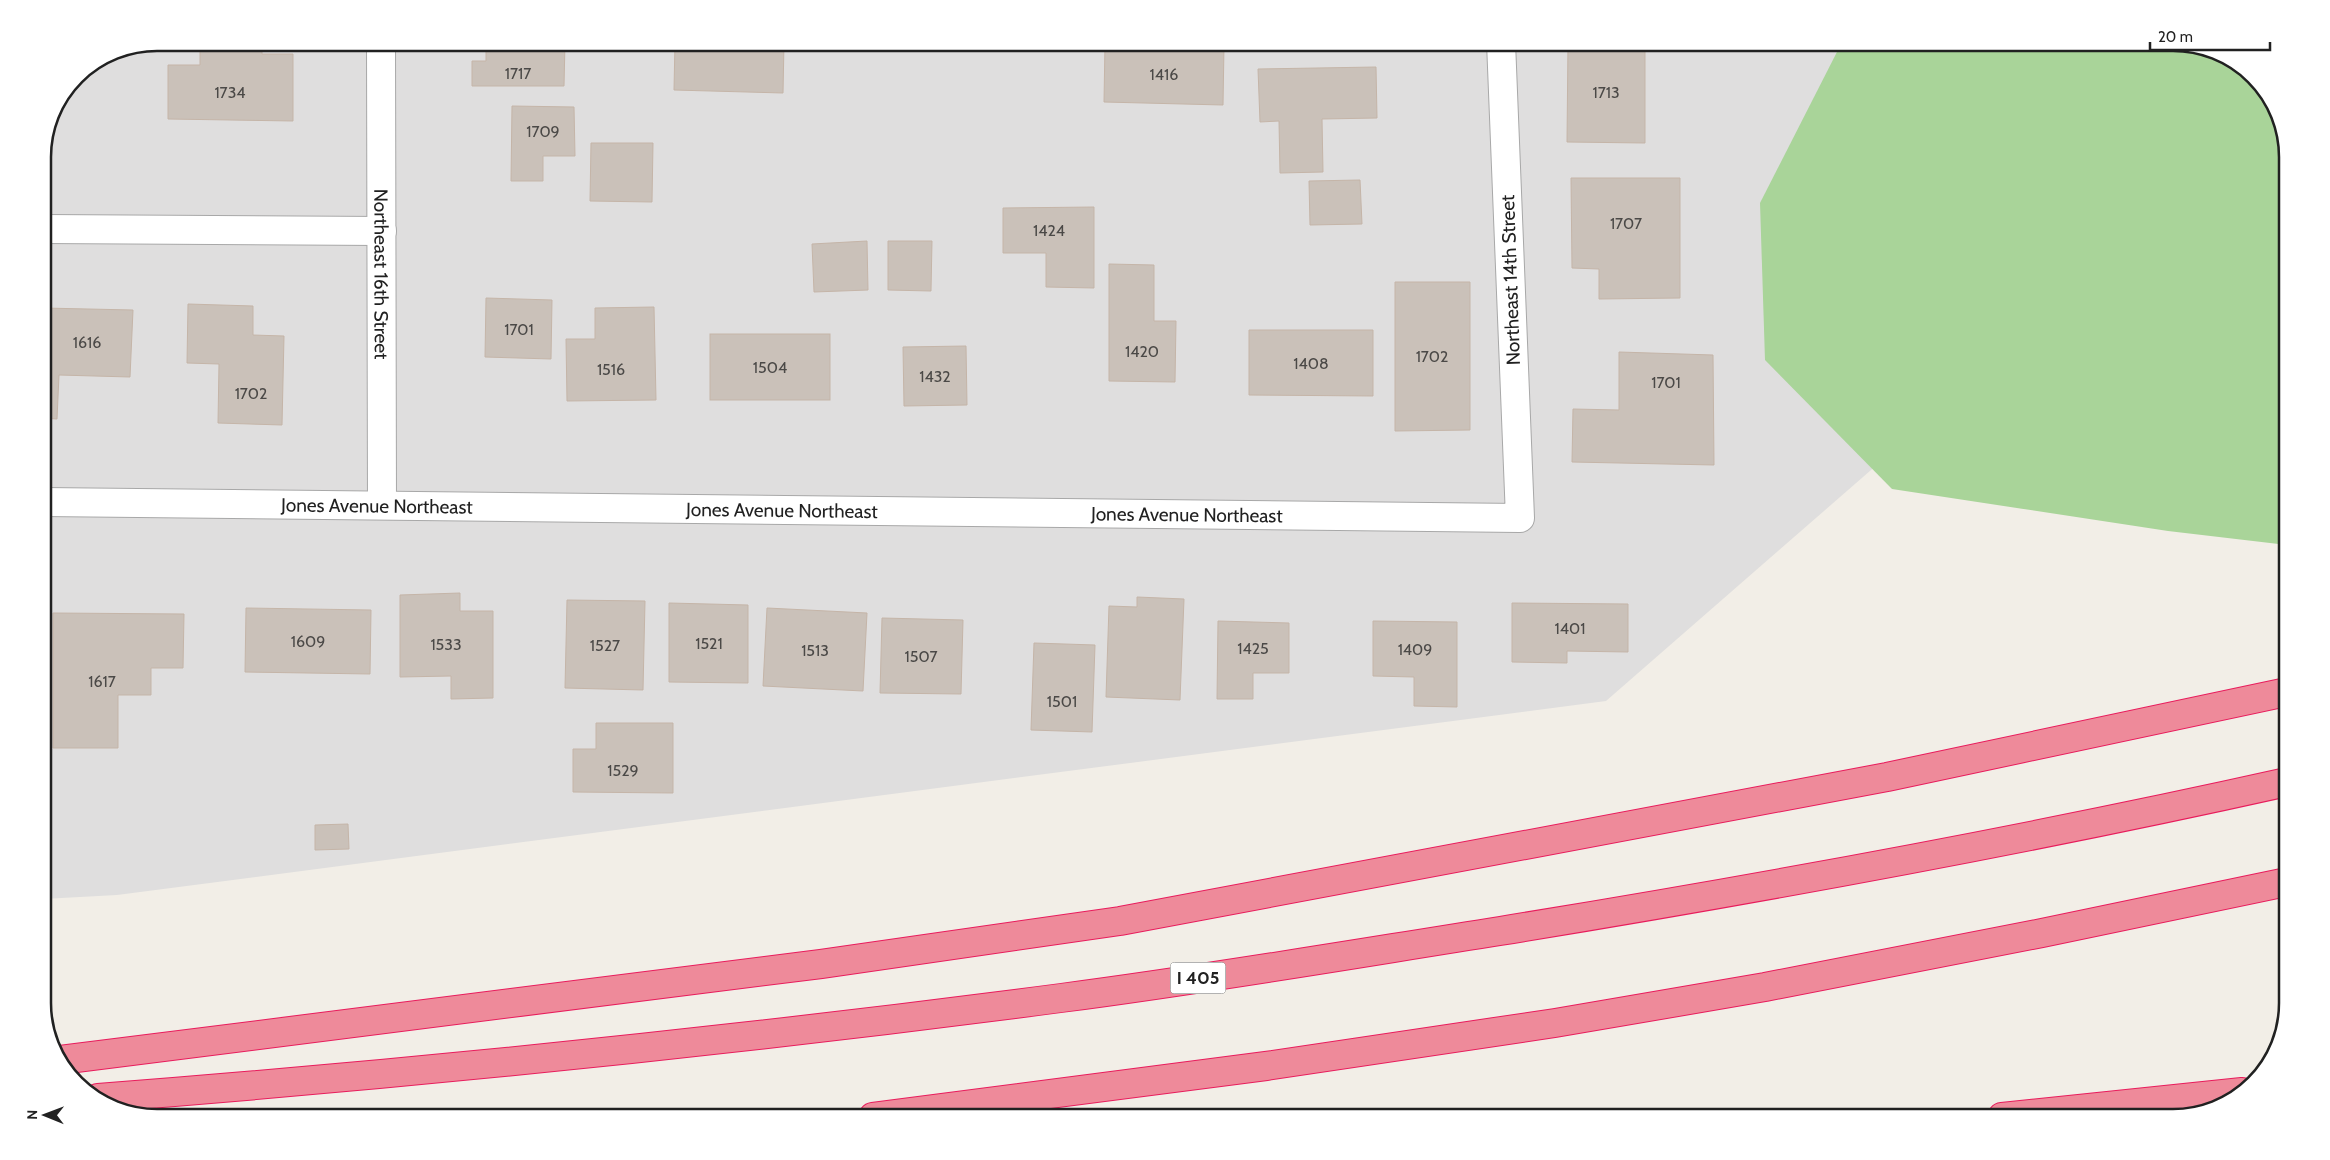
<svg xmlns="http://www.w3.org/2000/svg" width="2330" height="1160" viewBox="0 0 2330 1160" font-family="Cabin,sans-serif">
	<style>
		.residential { fill: #dfdede }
		.forest { fill: #a9d499 }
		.building { fill: #cac1b9; stroke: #c5b5a8 }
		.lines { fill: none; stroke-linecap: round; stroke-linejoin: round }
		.minor-casing { stroke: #a8a8a8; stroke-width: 30 }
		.highway-casing { stroke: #e81c5c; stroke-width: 30 }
		.minor { stroke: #fff; stroke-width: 28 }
		.highway { stroke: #ee8a9a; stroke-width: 28 }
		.labels { text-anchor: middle; stroke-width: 4.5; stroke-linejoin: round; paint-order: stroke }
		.number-label { font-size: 16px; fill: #4b4947 }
		.shield { fill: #fff; stroke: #646464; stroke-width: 1 }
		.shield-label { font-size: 18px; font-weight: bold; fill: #212121 }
		.street-label { font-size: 19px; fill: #212121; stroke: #fff }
		.rim { fill: none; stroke: #212121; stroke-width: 2.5 }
	</style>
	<rect width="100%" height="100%" fill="#f2eee7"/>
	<path class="residential" d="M157,42H2173L2223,54L2268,93L2276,117L1606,701L117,895L43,899V150L54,107L76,76L113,51Z"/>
	<path class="forest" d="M1962,43L2173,42L2223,54L2268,93L2287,150V545L2168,531L1892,489L1765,360L1760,203L1839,48Z"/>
	<g class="building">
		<path d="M200,42H262V54H293V121L168,119V65H200Z"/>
		<path d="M486,42H565L564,86H472V61H486Z"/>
		<path d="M675,42H784L783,93L674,90Z"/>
		<path d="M1105,43L1224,45L1223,105L1104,102Z"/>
		<path d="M1568,43H1645V143L1567,142Z"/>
		<path d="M1376,67L1377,118L1322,119L1323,172L1280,173L1279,121L1260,122L1258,69Z"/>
		<path d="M512,106L574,107L575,156H543V181H511Z"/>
		<path d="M591,143H653L652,202L590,201Z"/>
		<path d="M1571,178H1680V298L1599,299V269L1572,268Z"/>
		<path d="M1360,180L1362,224L1310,225L1309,181Z"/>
		<path d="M1094,207V288L1046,287V253H1003V208Z"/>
		<path d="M867,241L868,290L814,292L812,244Z"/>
		<path d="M888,241H932L931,291L888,290Z"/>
		<path d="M1109,264L1154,265V321H1176L1175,382L1109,381Z"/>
		<path d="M1395,282H1470V430L1395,431Z"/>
		<path d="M486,298L552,300L551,359L485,357Z"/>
		<path d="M188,304L253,306V335L284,336L282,425L218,423L219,364L187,363Z"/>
		<path d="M654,307L656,400L567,401L566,339H595V308Z"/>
		<path d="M43,308L133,310L130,377L59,375L57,419L43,418Z"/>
		<path d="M1249,330H1373V396L1249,395Z"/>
		<rect x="710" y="334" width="120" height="66"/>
		<path d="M966,346L967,405L904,406L903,347Z"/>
		<path d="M1619,352L1713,355L1714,465L1572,462L1573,409L1619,410Z"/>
		<path d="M460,593V611H493V698L451,699V676L400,677V595Z"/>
		<path d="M1137,597L1184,599L1180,700L1106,697L1109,606L1137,607Z"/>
		<path d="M567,600L645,601L643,690L565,688Z"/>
		<path d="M669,603L748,605V683L669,682Z"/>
		<path d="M1512,603L1628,604V652L1567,651V663L1512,662Z"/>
		<path d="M246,608L371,610L370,674L245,672Z"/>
		<path d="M767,608L867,613L863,691L763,686Z"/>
		<path d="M53,613L184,614L183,668H151V695H118V748H53Z"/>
		<path d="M882,618L963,620L961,694L880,693Z"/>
		<path d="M1218,621L1289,623V673H1253V699H1217Z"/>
		<path d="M1373,621L1457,622V707L1414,706V677L1373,676Z"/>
		<path d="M1034,643L1095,645L1092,732L1031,730Z"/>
		<path d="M596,723H673V793L573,792V749H596Z"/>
		<path d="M348,824L349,849L315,850V825Z"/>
	</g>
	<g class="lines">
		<g class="minor-casing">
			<g id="minor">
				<path id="s1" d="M381,42L382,505"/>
				<path d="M43,229L382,231"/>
				<path id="s2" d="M43,502L1520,518L1501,42"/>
			</g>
		</g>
		<g class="highway-casing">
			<g id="highway">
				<path d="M60,1060L821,964L1120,921L1887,777L2287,692"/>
				<path d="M98,1098C420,1073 741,1040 1061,998C1208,979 1354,954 1500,931C1764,888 2027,840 2287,782"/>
				<path d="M873,1117L1266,1066L1555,1023L1765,987L2042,933L2287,882"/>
				<path d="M2002,1117L2242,1092"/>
			</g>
		</g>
		<use href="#minor" class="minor"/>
		<use href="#highway" class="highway"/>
	</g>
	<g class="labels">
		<g class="number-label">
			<text x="518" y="79">1717</text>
			<text x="1164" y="80">1416</text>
			<text x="230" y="98">1734</text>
			<text x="1606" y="98">1713</text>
			<text x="543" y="137">1709</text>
			<text x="1626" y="229">1707</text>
			<text x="1049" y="236">1424</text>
			<text x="519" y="335">1701</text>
			<text x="87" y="348">1616</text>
			<text x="1142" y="357">1420</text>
			<text x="1432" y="362">1702</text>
			<text x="1311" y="369">1408</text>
			<text x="770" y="373">1504</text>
			<text x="611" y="375">1516</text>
			<text x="935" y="382">1432</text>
			<text x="1666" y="388">1701</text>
			<text x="251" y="399">1702</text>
			<text x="1570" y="634">1401</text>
			<text x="308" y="647">1609</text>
			<text x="709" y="649">1521</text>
			<text x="446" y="650">1533</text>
			<text x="605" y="651">1527</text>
			<text x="1253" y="654">1425</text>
			<text x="1415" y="655">1409</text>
			<text x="815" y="656">1513</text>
			<text x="921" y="662">1507</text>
			<text x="102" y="687">1617</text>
			<text x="1062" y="707">1501</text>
			<text x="623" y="776">1529</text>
		</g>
		<rect class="shield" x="1170.5" y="962.5" width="55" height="31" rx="4"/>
		<g class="shield-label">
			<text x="1198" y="984">I 405</text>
		</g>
		<g class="street-label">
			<text dy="7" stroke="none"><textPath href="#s1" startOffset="232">Northeast 16th Street</textPath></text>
			<text transform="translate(1510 280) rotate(-92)" y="7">Northeast 14th Street</text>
			<text dy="7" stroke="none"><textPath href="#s2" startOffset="334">Jones Avenue Northeast</textPath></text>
			<text dy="7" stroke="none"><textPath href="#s2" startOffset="739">Jones Avenue Northeast</textPath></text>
			<text dy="7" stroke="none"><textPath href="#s2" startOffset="1144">Jones Avenue Northeast</textPath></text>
		</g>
	</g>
	<path d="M0 0H2330V1160H0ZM157 51H2173A106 106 0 0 1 2279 157V1003A106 106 0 0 1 2173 1109H157A106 106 0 0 1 51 1003V157A106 106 0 0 1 157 51Z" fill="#fff" fill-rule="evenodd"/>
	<path class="rim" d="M157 51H2173A106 106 0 0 1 2279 157V1003A106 106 0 0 1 2173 1109H157A106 106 0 0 1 51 1003V157A106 106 0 0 1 157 51Z"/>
	<g transform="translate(45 1115) rotate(271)" stroke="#ffffff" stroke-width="4" paint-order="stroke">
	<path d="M0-4L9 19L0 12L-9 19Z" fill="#212121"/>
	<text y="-8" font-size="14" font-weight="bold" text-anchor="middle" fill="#212121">N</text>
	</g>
	<path d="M2150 42v8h120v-8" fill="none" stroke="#212121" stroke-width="2.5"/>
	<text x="2158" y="42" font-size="15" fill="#212121" stroke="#ffffff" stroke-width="4" paint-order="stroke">20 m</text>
</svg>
